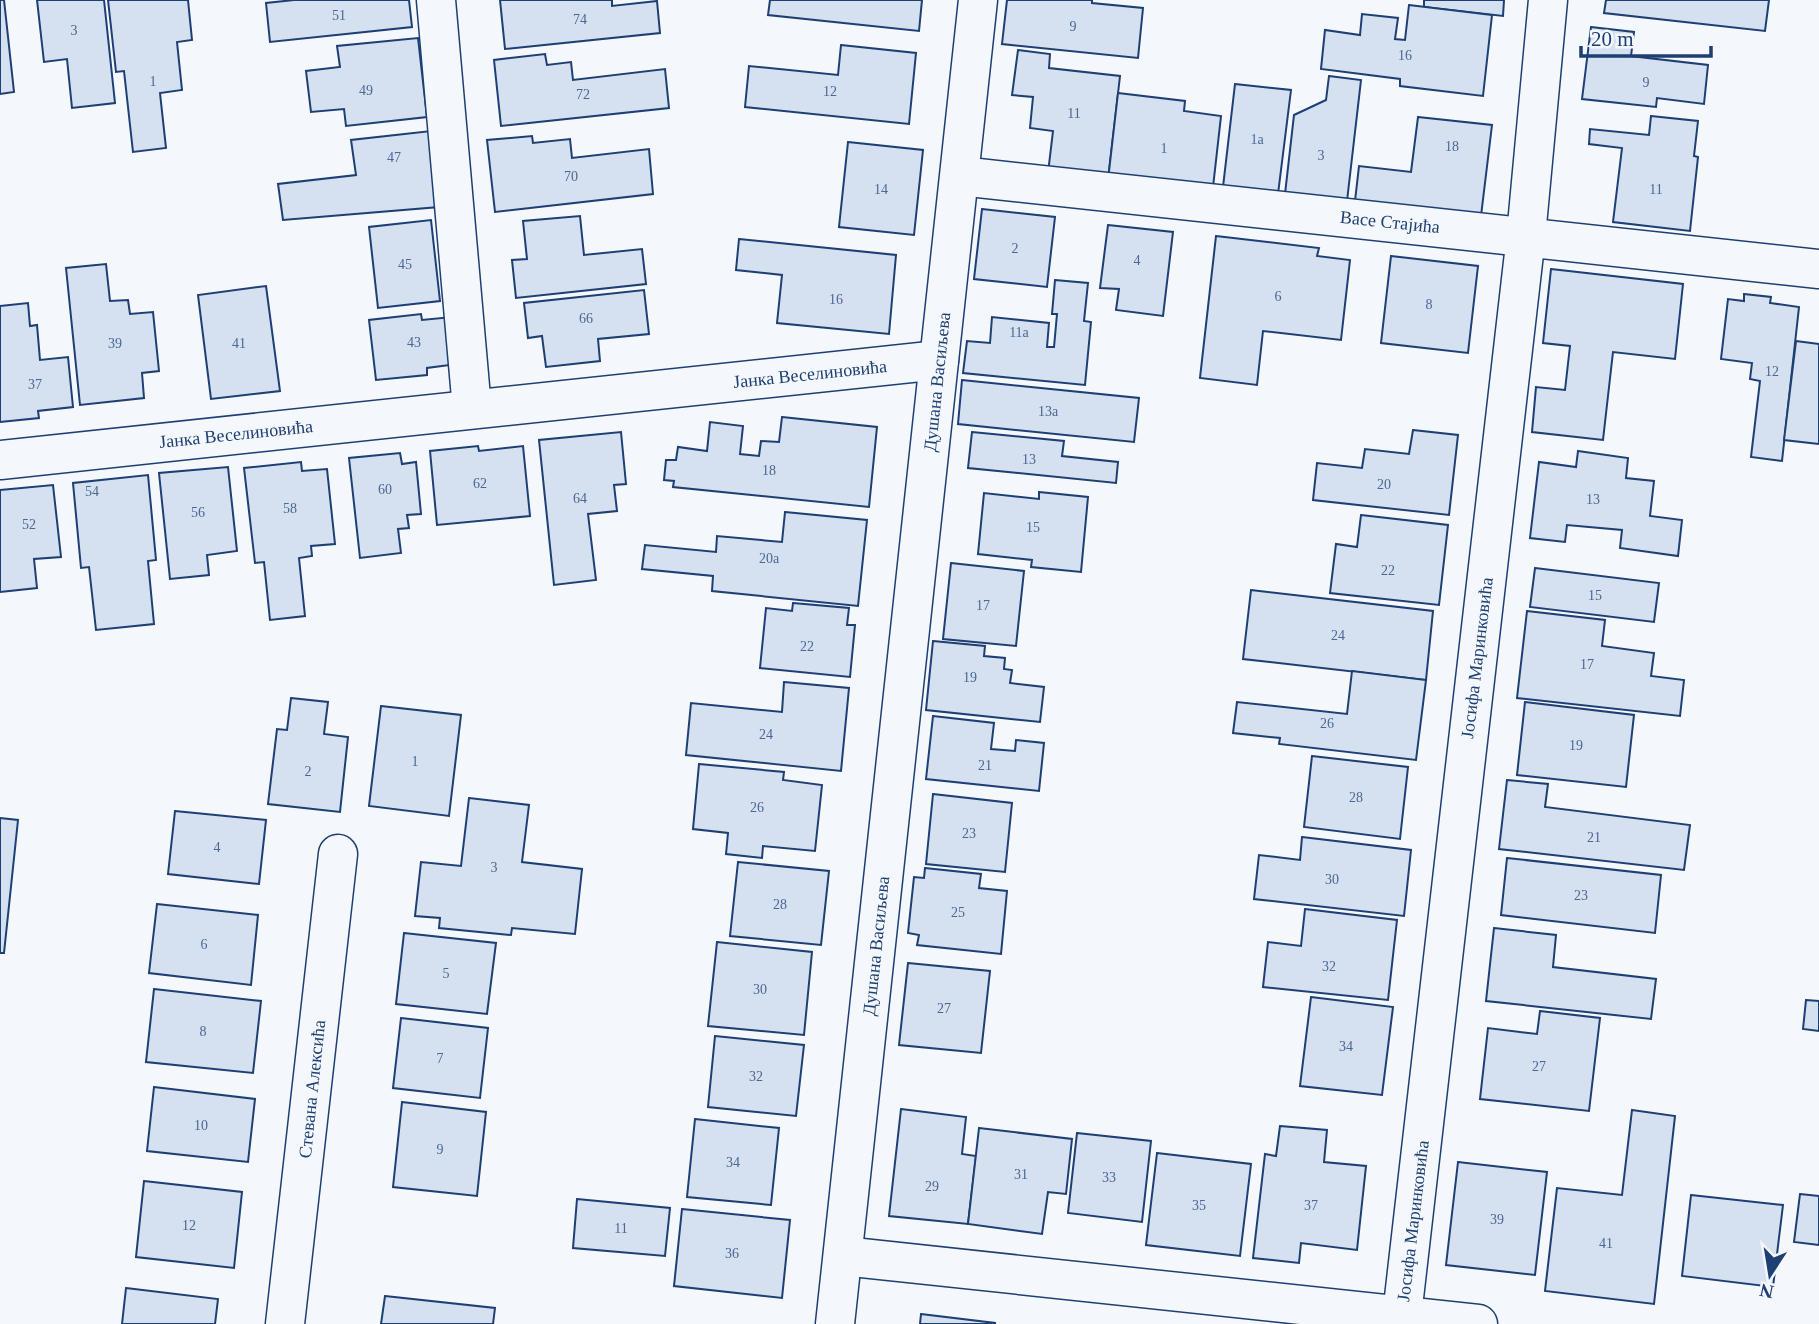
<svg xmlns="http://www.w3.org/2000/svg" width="1819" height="1324" viewBox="0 0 1819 1324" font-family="'Times New Roman',serif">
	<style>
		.building { fill: #d5e0f0; stroke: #1d3f73; stroke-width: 2 }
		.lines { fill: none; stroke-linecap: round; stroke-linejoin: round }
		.minor-casing { stroke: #1d3f73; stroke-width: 41 }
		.minor { stroke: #f4f7fb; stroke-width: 38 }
		.labels { text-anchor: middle; stroke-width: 5; stroke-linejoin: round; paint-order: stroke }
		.number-label { font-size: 14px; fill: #4b6792 }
		.street-label { font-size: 18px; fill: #1d3f73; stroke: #f4f7fb }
	</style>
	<rect width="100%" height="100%" fill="#f4f7fb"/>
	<g class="building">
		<path d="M0,0H4L14,92L0,94Z"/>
		<path d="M37,0H104L115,103L72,108L67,59L44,62Z"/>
		<path d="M108,0H188L192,40L177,42L182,90L160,93L166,148L133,152L124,71L116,72Z"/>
		<path d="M294,0H409L412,27L270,42L266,3Z"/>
		<path d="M500,0H612V6L657,1L660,33L505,49Z"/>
		<path d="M770,0H922L919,31L768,15Z"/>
		<path d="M1007,0H1092V3L1143,8L1138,58L1002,44Z"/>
		<path d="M1424,0H1504L1503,16L1424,7Z"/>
		<path d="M1606,0H1769L1765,31L1604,13Z"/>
		<path d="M1409,5L1492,15L1483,96L1400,86V79L1321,69L1325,30L1360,35L1362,14L1398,18L1395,39L1405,40Z"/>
		<path d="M1591,27L1634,32L1631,56L1708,65L1704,104L1657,98L1656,107L1582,99Z"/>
		<path d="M418,38L427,117L346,126L344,109L311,112L306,71L340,67L337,46Z"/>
		<path d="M841,45L916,53L909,124L745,107L749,66L838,75Z"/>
		<path d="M1018,50L1050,54L1049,68L1120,76L1108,180L1048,173L1053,131L1030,128L1033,97L1012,95Z"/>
		<path d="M545,54L547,65L571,62L573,80L665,69L669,108L501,126L494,60Z"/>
		<path d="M1329,76L1361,80L1347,201L1285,194L1294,115L1326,100Z"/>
		<path d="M1235,84L1291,90L1278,194L1223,187Z"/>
		<path d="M1118,93L1185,101L1184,111L1221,116L1212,196L1108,180Z"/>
		<path d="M1651,116L1698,121L1694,156L1698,157L1690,231L1613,222L1622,148L1589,144L1590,129L1649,135Z"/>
		<path d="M1418,117L1492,125L1481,216L1355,201L1359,166L1411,172Z"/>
		<path d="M431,131L439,207L283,220L278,184L356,175L351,140Z"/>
		<path d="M532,136L533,143L570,139L572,158L649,149L653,194L495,212L487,140Z"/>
		<path d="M848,142L923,150L914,235L839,227Z"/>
		<path d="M982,209L1055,217L1047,287L974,279Z"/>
		<path d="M580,216L584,255L642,249L646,284L516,298L512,260L527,259L523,221Z"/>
		<path d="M431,220L440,301L378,308L369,227Z"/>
		<path d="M1108,225L1173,232L1163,316L1116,310L1119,289L1100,288Z"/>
		<path d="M1216,236L1319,248L1317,256L1350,260L1341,340L1263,331L1257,385L1200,378Z"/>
		<path d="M739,239L896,255L889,334L777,323L782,275L736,270Z"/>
		<path d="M1391,256L1478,266L1468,353L1381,343Z"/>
		<path d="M106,264L110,301L128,300L130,314L153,312L159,371L142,373L144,398L80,405L66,268Z"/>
		<path d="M1551,269L1683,284L1675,359L1613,352L1603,440L1532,432L1536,387L1565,390L1570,346L1543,343Z"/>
		<path d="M1055,280L1088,283L1084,321L1091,322L1085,385L963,373L967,341L990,343L992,317L1049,323L1047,347H1054L1057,314H1052Z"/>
		<path d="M266,286L280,391L211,399L198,295Z"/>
		<path d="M644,290L649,334L598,339L600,361L546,367L542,336L528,338L524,303Z"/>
		<path d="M1744,294L1771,297L1770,303L1799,307L1782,461L1751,457L1760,381L1750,379L1752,363L1721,359L1728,299L1744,301Z"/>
		<path d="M28,303L30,326L37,325L40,360L68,357L73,407L38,411L39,418L0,422V306Z"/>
		<path d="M421,314L422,320L452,317L458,364L427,368V375L376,380L369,320Z"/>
		<path d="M1796,341L1819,344V444L1784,440Z"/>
		<path d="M962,380L1139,398L1134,442L958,424Z"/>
		<path d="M782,417L877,427L869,507L673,487L674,481L664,480L666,460H676L678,447L707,451L710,422L743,426L740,454L759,456L761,441L779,442Z"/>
		<path d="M1413,430L1458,435L1449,515L1313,500L1317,463L1362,468L1365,449L1409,454Z"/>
		<path d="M621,432L626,484L614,485L617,511L588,514L596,580L554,585L539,440Z"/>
		<path d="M972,432L1064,441L1062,456L1118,462L1116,483L968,468Z"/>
		<path d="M478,446L479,451L523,446L530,516L437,525L430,451Z"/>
		<path d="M1578,451L1628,458L1626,478L1654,481L1650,516L1682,520L1678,556L1620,548L1622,530L1567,525L1565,542L1530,538L1539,462L1576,467Z"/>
		<path d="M400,453L402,464L416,462L421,514L407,515L409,528L398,529L401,553L360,558L349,458Z"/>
		<path d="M301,462L302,471L327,469L335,544L311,546L312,556L299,558L305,616L270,620L264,562L255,563L244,468Z"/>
		<path d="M228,467L237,551L207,555L209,575L170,579L159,473Z"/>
		<path d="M148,475L156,560L148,561L154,624L96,630L89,567L81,568L73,483Z"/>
		<path d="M53,485L61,557L34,559L37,588L0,592V490Z"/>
		<path d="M1039,492L1088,497L1081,572L1031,567L1032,560L978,554L984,493L1039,499Z"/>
		<path d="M785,512L867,520L858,606L712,591L713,576L642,569L645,545L716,552L717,536L782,542Z"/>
		<path d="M1361,515L1448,525L1439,605L1330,593L1336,544L1357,547Z"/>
		<path d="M951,563L1024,571L1016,646L943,639Z"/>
		<path d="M1535,568L1659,583L1654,622L1530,607Z"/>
		<path d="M1251,590L1433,611L1426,680L1243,659Z"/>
		<path d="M793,603L849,608L847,625H855L850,677L760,668L766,608L792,611Z"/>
		<path d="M1527,611L1605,620L1602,646L1654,653L1651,676L1684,680L1680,716L1517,698Z"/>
		<path d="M933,641L985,646L984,656L1005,658L1004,669L1012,670L1010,683L1044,687L1040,722L926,710Z"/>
		<path d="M1352,671L1426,680L1416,760L1279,744L1280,738L1233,733L1237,702L1347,714Z"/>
		<path d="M784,682L849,688L841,771L686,755L691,703L782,712Z"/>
		<path d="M291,698L328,702L324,734L348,737L340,812L268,804L277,729L287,730Z"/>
		<path d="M1525,702L1634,715L1626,787L1517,775Z"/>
		<path d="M381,706L461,715L449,816L369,806Z"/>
		<path d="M933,716L994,723L991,749L1015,751L1016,740L1044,743L1039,791L926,779Z"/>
		<path d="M1312,756L1408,767L1400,839L1304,827Z"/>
		<path d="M699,764L784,772L783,780L822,785L815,851L763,846L762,858L726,854L728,833L693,829Z"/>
		<path d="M1507,780L1548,784L1545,807L1690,825L1684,870L1499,849Z"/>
		<path d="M933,794L1012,803L1005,872L926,864Z"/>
		<path d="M469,798L529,805L522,862L582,869L575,934L512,928L511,935L439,928L440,918L415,916L421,862L461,866Z"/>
		<path d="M175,811L266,820L259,884L168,874Z"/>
		<path d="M0,818L18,820L4,953H0Z"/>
		<path d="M1302,837L1411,850L1404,916L1254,899L1259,855L1300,860Z"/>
		<path d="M1507,858L1661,875L1655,933L1501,915Z"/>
		<path d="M738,862L829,871L821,945L730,936Z"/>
		<path d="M925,868L981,874L979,888L1007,891L1001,954L917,945L919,935L908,933L914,877L924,878Z"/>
		<path d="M157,904L258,915L251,985L149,973Z"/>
		<path d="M1305,909L1397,920L1388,1000L1263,987L1268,942L1301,946Z"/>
		<path d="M1494,928L1556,935L1553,967L1656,979L1651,1019L1486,1001Z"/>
		<path d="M404,933L496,943L487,1014L396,1004Z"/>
		<path d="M717,942L812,952L804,1035L708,1026Z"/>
		<path d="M908,963L990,971L981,1053L899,1045Z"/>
		<path d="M154,989L261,1001L253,1073L146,1062Z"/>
		<path d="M1311,997L1393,1007L1382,1095L1300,1086Z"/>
		<path d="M1806,1000L1819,1001V1031L1803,1029Z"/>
		<path d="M1540,1011L1600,1018L1589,1111L1480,1099L1488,1028L1537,1034Z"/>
		<path d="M401,1018L488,1028L480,1098L393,1088Z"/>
		<path d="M715,1036L804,1045L796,1116L708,1107Z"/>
		<path d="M154,1087L255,1099L248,1162L147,1151Z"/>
		<path d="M402,1102L486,1112L477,1196L393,1187Z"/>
		<path d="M901,1109L966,1117L962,1154L976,1156L968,1224L889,1216Z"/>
		<path d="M1632,1110L1675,1116L1654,1304L1545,1291L1557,1188L1622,1195Z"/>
		<path d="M695,1119L779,1128L771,1205L687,1197Z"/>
		<path d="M1280,1126L1327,1130L1324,1162L1366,1166L1357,1250L1301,1243L1299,1263L1253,1258L1265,1154L1276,1156Z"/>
		<path d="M979,1128L1072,1139L1066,1194L1048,1192L1042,1234L968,1224Z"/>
		<path d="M1077,1133L1151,1141L1142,1222L1068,1213Z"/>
		<path d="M1157,1153L1251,1164L1240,1256L1146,1245Z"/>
		<path d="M1458,1162L1547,1172L1535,1275L1446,1265Z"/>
		<path d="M144,1181L242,1192L234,1268L136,1257Z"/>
		<path d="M1800,1194L1819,1196V1245L1794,1242Z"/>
		<path d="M1691,1195L1783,1205L1773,1287L1682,1276Z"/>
		<path d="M577,1199L670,1208L665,1256L573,1248Z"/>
		<path d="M682,1209L790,1220L782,1298L674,1286Z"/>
		<path d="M126,1288L218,1299L215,1324H122Z"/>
		<path d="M385,1296L495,1308L493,1324H381Z"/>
		<path d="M921,1314L995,1323V1324H920Z"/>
	</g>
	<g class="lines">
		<g class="minor-casing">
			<g id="minor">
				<path d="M436,0L472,409"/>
				<path d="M960,176L1819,269"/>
				<path d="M0,460L939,360"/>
				<path d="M843,1256L1478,1324"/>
				<path d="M1402,1315L1526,236L1548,0"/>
				<path d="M285,1324L338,854"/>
				<path d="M835,1324L978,0"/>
			</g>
		</g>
		<use href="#minor" class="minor"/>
	</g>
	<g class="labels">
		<g class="number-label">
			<text x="339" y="20">51</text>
			<text x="580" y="24">74</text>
			<text x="1073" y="31">9</text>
			<text x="74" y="35">3</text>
			<text x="1405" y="60">16</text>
			<text x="153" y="86">1</text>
			<text x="1646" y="87">9</text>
			<text x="366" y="95">49</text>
			<text x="830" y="96">12</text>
			<text x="583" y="99">72</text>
			<text x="1074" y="118">11</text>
			<text x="1257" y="144">1a</text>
			<text x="1452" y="151">18</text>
			<text x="1164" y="153">1</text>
			<text x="1321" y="160">3</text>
			<text x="394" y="162">47</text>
			<text x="571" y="181">70</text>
			<text x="881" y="194">14</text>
			<text x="1656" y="194">11</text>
			<text x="1015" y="253">2</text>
			<text x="1137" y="265">4</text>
			<text x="405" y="269">45</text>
			<text x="1278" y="301">6</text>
			<text x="836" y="304">16</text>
			<text x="1429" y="309">8</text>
			<text x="586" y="323">66</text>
			<text x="1019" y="337">11a</text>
			<text x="414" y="347">43</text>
			<text x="115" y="348">39</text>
			<text x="239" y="348">41</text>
			<text x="1772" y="376">12</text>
			<text x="35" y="389">37</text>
			<text x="1048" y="416">13a</text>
			<text x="1029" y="464">13</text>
			<text x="769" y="475">18</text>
			<text x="480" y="488">62</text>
			<text x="1384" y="489">20</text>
			<text x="385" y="494">60</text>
			<text x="92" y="496">54</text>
			<text x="580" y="503">64</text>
			<text x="1593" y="504">13</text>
			<text x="290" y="513">58</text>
			<text x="198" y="517">56</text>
			<text x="29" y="529">52</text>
			<text x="1033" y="532">15</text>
			<text x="769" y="563">20a</text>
			<text x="1388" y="575">22</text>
			<text x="1595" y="600">15</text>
			<text x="983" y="610">17</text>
			<text x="1338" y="640">24</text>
			<text x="807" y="651">22</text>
			<text x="1587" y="669">17</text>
			<text x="970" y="682">19</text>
			<text x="1327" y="728">26</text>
			<text x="766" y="739">24</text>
			<text x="1576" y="750">19</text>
			<text x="415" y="766">1</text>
			<text x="985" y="770">21</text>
			<text x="308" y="776">2</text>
			<text x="1356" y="802">28</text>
			<text x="757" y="812">26</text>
			<text x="969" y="838">23</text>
			<text x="1594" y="842">21</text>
			<text x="217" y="852">4</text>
			<text x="494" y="872">3</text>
			<text x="1332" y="884">30</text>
			<text x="1581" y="900">23</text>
			<text x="780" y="909">28</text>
			<text x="958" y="917">25</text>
			<text x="204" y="949">6</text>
			<text x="1329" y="971">32</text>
			<text x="446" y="978">5</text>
			<text x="760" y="994">30</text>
			<text x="944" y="1013">27</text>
			<text x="203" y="1036">8</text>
			<text x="1346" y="1051">34</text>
			<text x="440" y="1063">7</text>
			<text x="1539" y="1071">27</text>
			<text x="756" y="1081">32</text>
			<text x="201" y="1130">10</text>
			<text x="440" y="1154">9</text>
			<text x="733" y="1167">34</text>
			<text x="1021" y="1179">31</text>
			<text x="1109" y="1182">33</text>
			<text x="932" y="1191">29</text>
			<text x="1199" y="1210">35</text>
			<text x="1311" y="1210">37</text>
			<text x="1497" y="1224">39</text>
			<text x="189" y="1230">12</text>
			<text x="621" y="1233">11</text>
			<text x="1606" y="1248">41</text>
			<text x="732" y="1258">36</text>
		</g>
		<g class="street-label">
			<text transform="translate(1390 222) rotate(6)" y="6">Васе Стајића</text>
			<text transform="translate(810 374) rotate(-6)" y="6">Јанка Веселиновића</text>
			<text transform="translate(937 382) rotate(-84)" y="6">Душана Васиљева</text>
			<text transform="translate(236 434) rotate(-6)" y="6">Јанка Веселиновића</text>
			<text transform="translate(1477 658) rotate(-83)" y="6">Јосифа Маринковића</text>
			<text transform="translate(876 946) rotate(-84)" y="6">Душана Васиљева</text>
			<text transform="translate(312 1089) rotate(-84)" y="6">Стевана Алексића</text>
			<text transform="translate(1413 1221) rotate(-83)" y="6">Јосифа Маринковића</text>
		</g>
	</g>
	<g transform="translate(1770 1275) rotate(192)" stroke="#f4f7fb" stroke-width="5" paint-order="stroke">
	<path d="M0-5L12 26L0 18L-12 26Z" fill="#1d3f73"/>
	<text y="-10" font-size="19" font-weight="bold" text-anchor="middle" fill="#1d3f73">N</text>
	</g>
	<path d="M1581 46v10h130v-10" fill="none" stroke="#1d3f73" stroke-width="3.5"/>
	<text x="1591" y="46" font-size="21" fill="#1d3f73" stroke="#f4f7fb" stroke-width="5" paint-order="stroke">20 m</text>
</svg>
